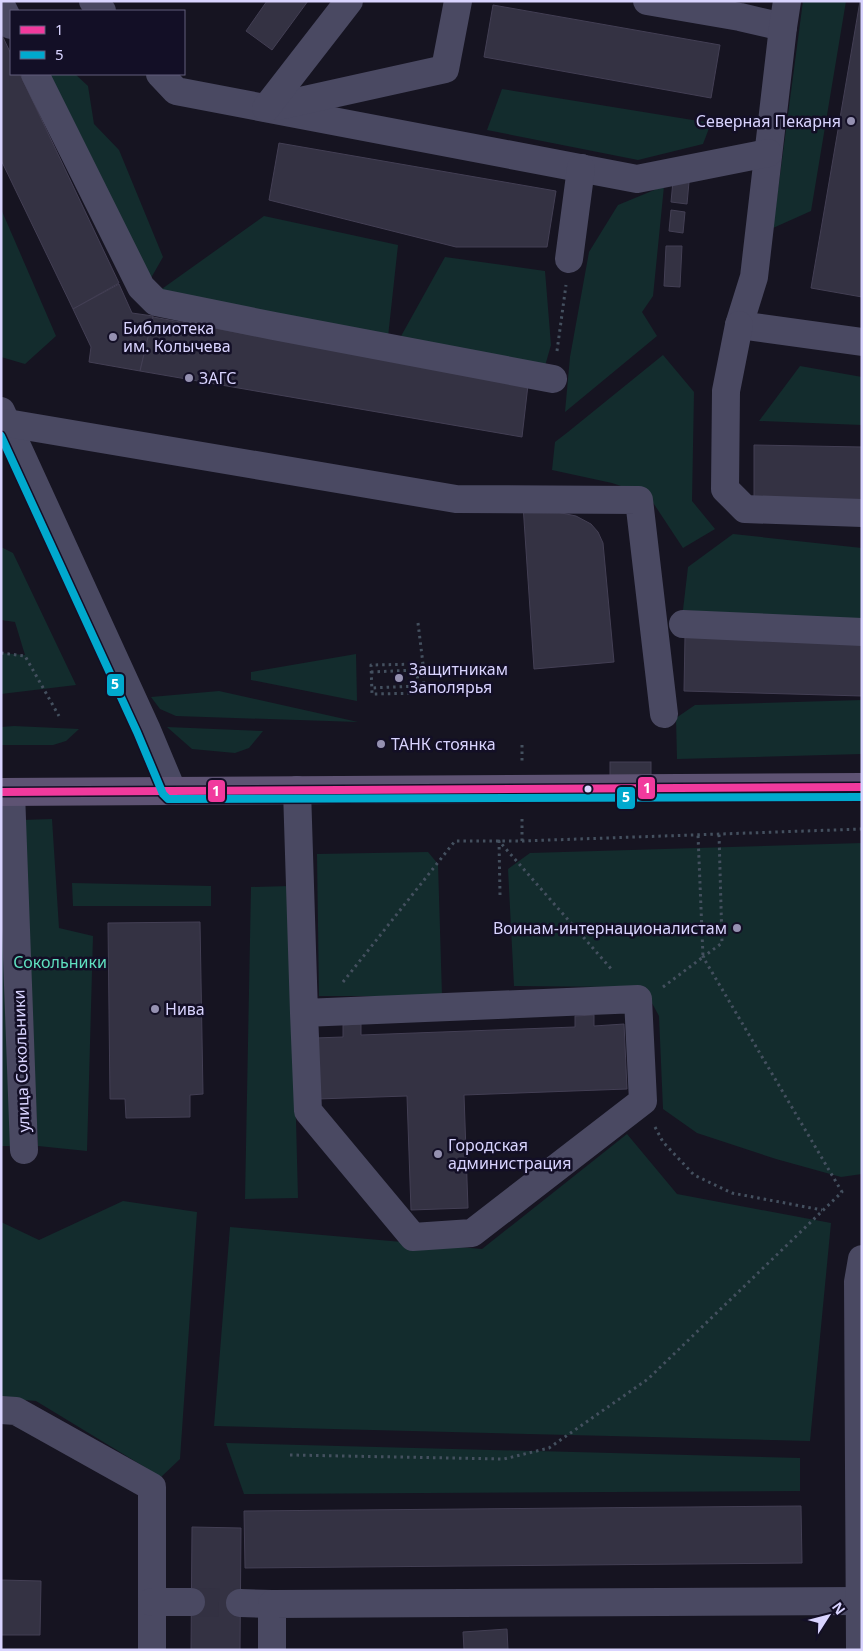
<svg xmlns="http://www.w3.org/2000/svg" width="863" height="1651" viewBox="0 0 863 1651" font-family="'Noto Sans',sans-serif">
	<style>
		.green { fill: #132c2d }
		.building { fill: #343243; stroke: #433f54 }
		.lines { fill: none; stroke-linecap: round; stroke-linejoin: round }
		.minor-tunnel { stroke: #333142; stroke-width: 28; stroke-dasharray: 28 14; stroke-linecap: butt }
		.path { stroke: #44505f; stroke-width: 3; stroke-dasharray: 2.5 4; stroke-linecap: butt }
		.minor { stroke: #4a4962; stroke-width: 28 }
		.major { stroke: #5e5373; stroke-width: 28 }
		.bus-1-casing { stroke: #130f26; stroke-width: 11 }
		.bus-2-casing { stroke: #130f26; stroke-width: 11 }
		.bus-1 { stroke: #f13a9d; stroke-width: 8 }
		.bus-2 { stroke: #00a9ce; stroke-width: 8 }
		.poi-dot { fill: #9591b1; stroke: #130f26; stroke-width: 2 }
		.bus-dot { fill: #d9d4ff; stroke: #130f26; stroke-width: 2 }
		.labels { text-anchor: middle; stroke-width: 5; stroke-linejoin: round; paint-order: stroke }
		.poi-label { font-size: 16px; fill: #d9d4ff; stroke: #130f26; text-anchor: start }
		.park-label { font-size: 16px; fill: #5fe0c0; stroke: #130f26 }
		.street-label { font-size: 16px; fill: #d9d4ff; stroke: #130f26 }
		.line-badge { stroke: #130f26; stroke-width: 2 }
		.badge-label { font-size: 14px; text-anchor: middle; font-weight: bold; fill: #fff }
	</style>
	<rect width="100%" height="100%" fill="#161421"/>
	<g class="green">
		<path d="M803,1H846L811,211L773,228Z"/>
		<path d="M48,74H75L88,86L94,124L119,150L163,257L151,278Z"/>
		<path d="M502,89L711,123L703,144L638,160L487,130Z"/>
		<path d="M664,186L653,296L642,312L657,336L565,412L570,357L589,252L618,205Z"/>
		<path d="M1,209L56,336L25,364L1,357Z"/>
		<path d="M264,216L398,245L388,337L159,291Z"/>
		<path d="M445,257L545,271L551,345L545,366L400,338Z"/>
		<path d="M663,355L694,392L692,501L715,529L683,548L648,495L612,483L552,470L555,442L568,432Z"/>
		<path d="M800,366L862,377V425L759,421Z"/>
		<path d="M733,534L862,548V626L683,610L688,567Z"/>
		<path d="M1,547L13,553L76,685L1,694V653L25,655L15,622L1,620Z"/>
		<path d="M356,654L357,701L251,680V672Z"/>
		<path d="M219,691L358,722L176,716L160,709L151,697Z"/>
		<path d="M862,700V754L677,759L676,718L695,705Z"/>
		<path d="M14,726L79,729L66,741L53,745H1V727Z"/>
		<path d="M167,727L263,731L249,748L235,753L192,749Z"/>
		<path d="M1,819L14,1146H1Z"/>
		<path d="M52,819L59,928L93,936L87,1151L38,1146L21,820Z"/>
		<path d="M862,843V1174L841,1177L776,1159L697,1133L663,1109L659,1016L646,992L621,987L514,986L508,869L530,853Z"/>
		<path d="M428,852L438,864L442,996H319L317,854Z"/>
		<path d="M72,883L211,886V906H73Z"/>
		<path d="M290,886L298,1198L245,1199L251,887Z"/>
		<path d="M627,1134L677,1194L831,1223L810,1441L214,1426L230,1227L482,1249Z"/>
		<path d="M123,1201L197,1212L180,1459L161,1477L36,1401L1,1398V1222L39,1240Z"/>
		<path d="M226,1443L800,1458V1491L244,1494Z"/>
	</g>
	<g class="building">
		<path d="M267,1H308L272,50L246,31Z"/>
		<path d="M860,1H862V297L811,288Z"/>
		<path d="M493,5L720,45L711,98L484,57Z"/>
		<path d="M1,33L11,54V74H20L119,283L73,309L1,160Z"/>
		<path d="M279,143L556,191L547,247H456L269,200Z"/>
		<path d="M673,181L689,182L687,204L671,202Z"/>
		<path d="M671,210L685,212L683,233L669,231Z"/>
		<path d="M666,246H682L680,287L664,286Z"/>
		<path d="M119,284L132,313L153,316L140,371L89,362L91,347L73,309Z"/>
		<path d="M153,317L528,385L522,437L140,371Z"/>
		<path d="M754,445L862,447V501L754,499Z"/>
		<path d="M523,505L576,516L591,524L598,532L603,543L614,662L534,669Z"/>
		<path d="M685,636L862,640V696L684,691Z"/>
		<rect x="610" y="762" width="41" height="19"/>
		<path d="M200,922L203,1094L190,1095V1117L126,1118L125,1099H110L108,923Z"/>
		<path d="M594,1015V1026L624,1024L627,1089L464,1095L468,1208L411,1210L407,1096L317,1099L315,1038L343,1037V1025L361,1024V1035L575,1027V1016Z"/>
		<path d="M801,1506L802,1563L245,1568L244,1511Z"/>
		<path d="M192,1527L241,1528L240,1650H191Z"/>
		<path d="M1,1580L41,1581L40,1635H1Z"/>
		<path d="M507,1629L508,1650H464L463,1632Z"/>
	</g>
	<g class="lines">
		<path class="minor-tunnel" d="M191,1602L240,1603"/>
		<g class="path">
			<path d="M557,351L566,285"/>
			<path d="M418,623L423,664L424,693L372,694L371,665L423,664"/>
			<path d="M1,653L25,656L59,716"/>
			<path d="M371,672L417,670L418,686L371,688"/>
			<path d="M522,745V762"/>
			<path d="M522,841V818"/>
			<path d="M500,895L499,841L613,971"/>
			<path d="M343,982L455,841H522L862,829"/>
			<path d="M663,987L703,957L698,835"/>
			<path d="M655,1127L663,1142L694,1175L732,1193L822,1210"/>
			<path d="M290,1455L504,1459L549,1448L648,1379L842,1192L703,957L722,943L719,834"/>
		</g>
		<g class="minor">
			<path d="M93,1L102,11"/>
			<path d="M647,1L740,17L783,27"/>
			<path d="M787,1L783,27L754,277L739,325L862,342"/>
			<path d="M1,5L11,25"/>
			<path d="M35,74L141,287L156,302L274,326L553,379"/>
			<path d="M160,74L176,91L637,179L768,153"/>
			<path d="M278,106L445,69L458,1"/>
			<path d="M266,108L349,1"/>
			<path d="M569,259L581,168"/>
			<path d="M739,325L726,391L725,489L745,509L862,513"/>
			<path d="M1,411L146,728L172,790"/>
			<path d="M7,423L456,499L639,500L664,714"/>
			<path d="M683,624L862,632"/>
			<path d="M297,790L304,1013L638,999L643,1101L472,1233L413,1237L308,1111L304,1013"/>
			<path d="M11,792L24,1150"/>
			<path d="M1,1410L16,1411L152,1487V1650"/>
			<path d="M152,1602H191"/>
			<path d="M240,1603L272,1604"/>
			<path d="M272,1650V1604L859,1601"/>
			<path d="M860,1650L858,1282L862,1259"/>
		</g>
		<path class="major" d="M1,792L862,787"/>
		<g class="bus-1-casing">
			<path id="bus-1" d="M1,792L862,787"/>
		</g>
		<g class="bus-2-casing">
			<path id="bus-2" d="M1,436L137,732L163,794L168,799L862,797"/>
		</g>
		<use href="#bus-1" class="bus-1"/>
		<use href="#bus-2" class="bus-2"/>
	</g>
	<g class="poi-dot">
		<circle cx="851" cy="121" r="5"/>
		<circle cx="113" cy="337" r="5"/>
		<circle cx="189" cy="378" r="5"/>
		<circle cx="399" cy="678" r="5"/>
		<circle cx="381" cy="744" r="5"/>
		<circle cx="737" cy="928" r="5"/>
		<circle cx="155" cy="1009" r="5"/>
		<circle cx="438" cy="1154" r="5"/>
	</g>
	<circle class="bus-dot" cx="588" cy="789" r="4.5"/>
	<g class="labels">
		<g class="poi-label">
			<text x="841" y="127" text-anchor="end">Северная Пекарня</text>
			<text x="123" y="334">Библиотека<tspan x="123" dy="18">им. Колычева</tspan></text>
			<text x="199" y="384">ЗАГС</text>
			<text x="409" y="675">Защитникам<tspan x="409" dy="18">Заполярья</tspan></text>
			<text x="391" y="750">ТАНК стоянка</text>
			<text x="727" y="934" text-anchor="end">Воинам-интернационалистам</text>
			<text x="165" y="1015">Нива</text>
			<text x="448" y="1151">Городская<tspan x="448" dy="18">администрация</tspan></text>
		</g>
		<g class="park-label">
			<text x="60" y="968">Сокольники</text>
		</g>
		<g class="street-label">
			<text transform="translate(21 1061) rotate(-92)" y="6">улица Сокольники</text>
		</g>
	</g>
	<g class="line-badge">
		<rect x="106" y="673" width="19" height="24" rx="5" fill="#00a9ce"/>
		<rect x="637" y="776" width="19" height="24" rx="5" fill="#f13a9d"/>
		<rect x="207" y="779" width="19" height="24" rx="5" fill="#f13a9d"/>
		<rect x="616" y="786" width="20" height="24" rx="5" fill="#00a9ce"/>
	</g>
	<g class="badge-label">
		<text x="115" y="689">5</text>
		<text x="647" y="793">1</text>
		<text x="216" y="796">1</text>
		<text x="626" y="802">5</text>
	</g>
	<rect width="863" height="1651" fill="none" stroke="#d9d4ff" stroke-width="5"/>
	<rect x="10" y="10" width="175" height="65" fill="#130f26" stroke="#625e7d"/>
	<rect x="20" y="26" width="25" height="8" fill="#f13a9d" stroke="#625e7d"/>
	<text x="55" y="35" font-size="15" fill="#d9d4ff">1</text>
	<rect x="20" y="51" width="25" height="8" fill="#00a9ce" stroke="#625e7d"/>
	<text x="55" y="60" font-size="15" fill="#d9d4ff">5</text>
	<g transform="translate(828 1616) rotate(54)" stroke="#130f26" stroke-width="4" paint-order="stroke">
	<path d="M0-4L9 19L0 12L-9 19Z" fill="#d9d4ff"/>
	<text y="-8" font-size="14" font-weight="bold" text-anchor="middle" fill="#d9d4ff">N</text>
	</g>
</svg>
